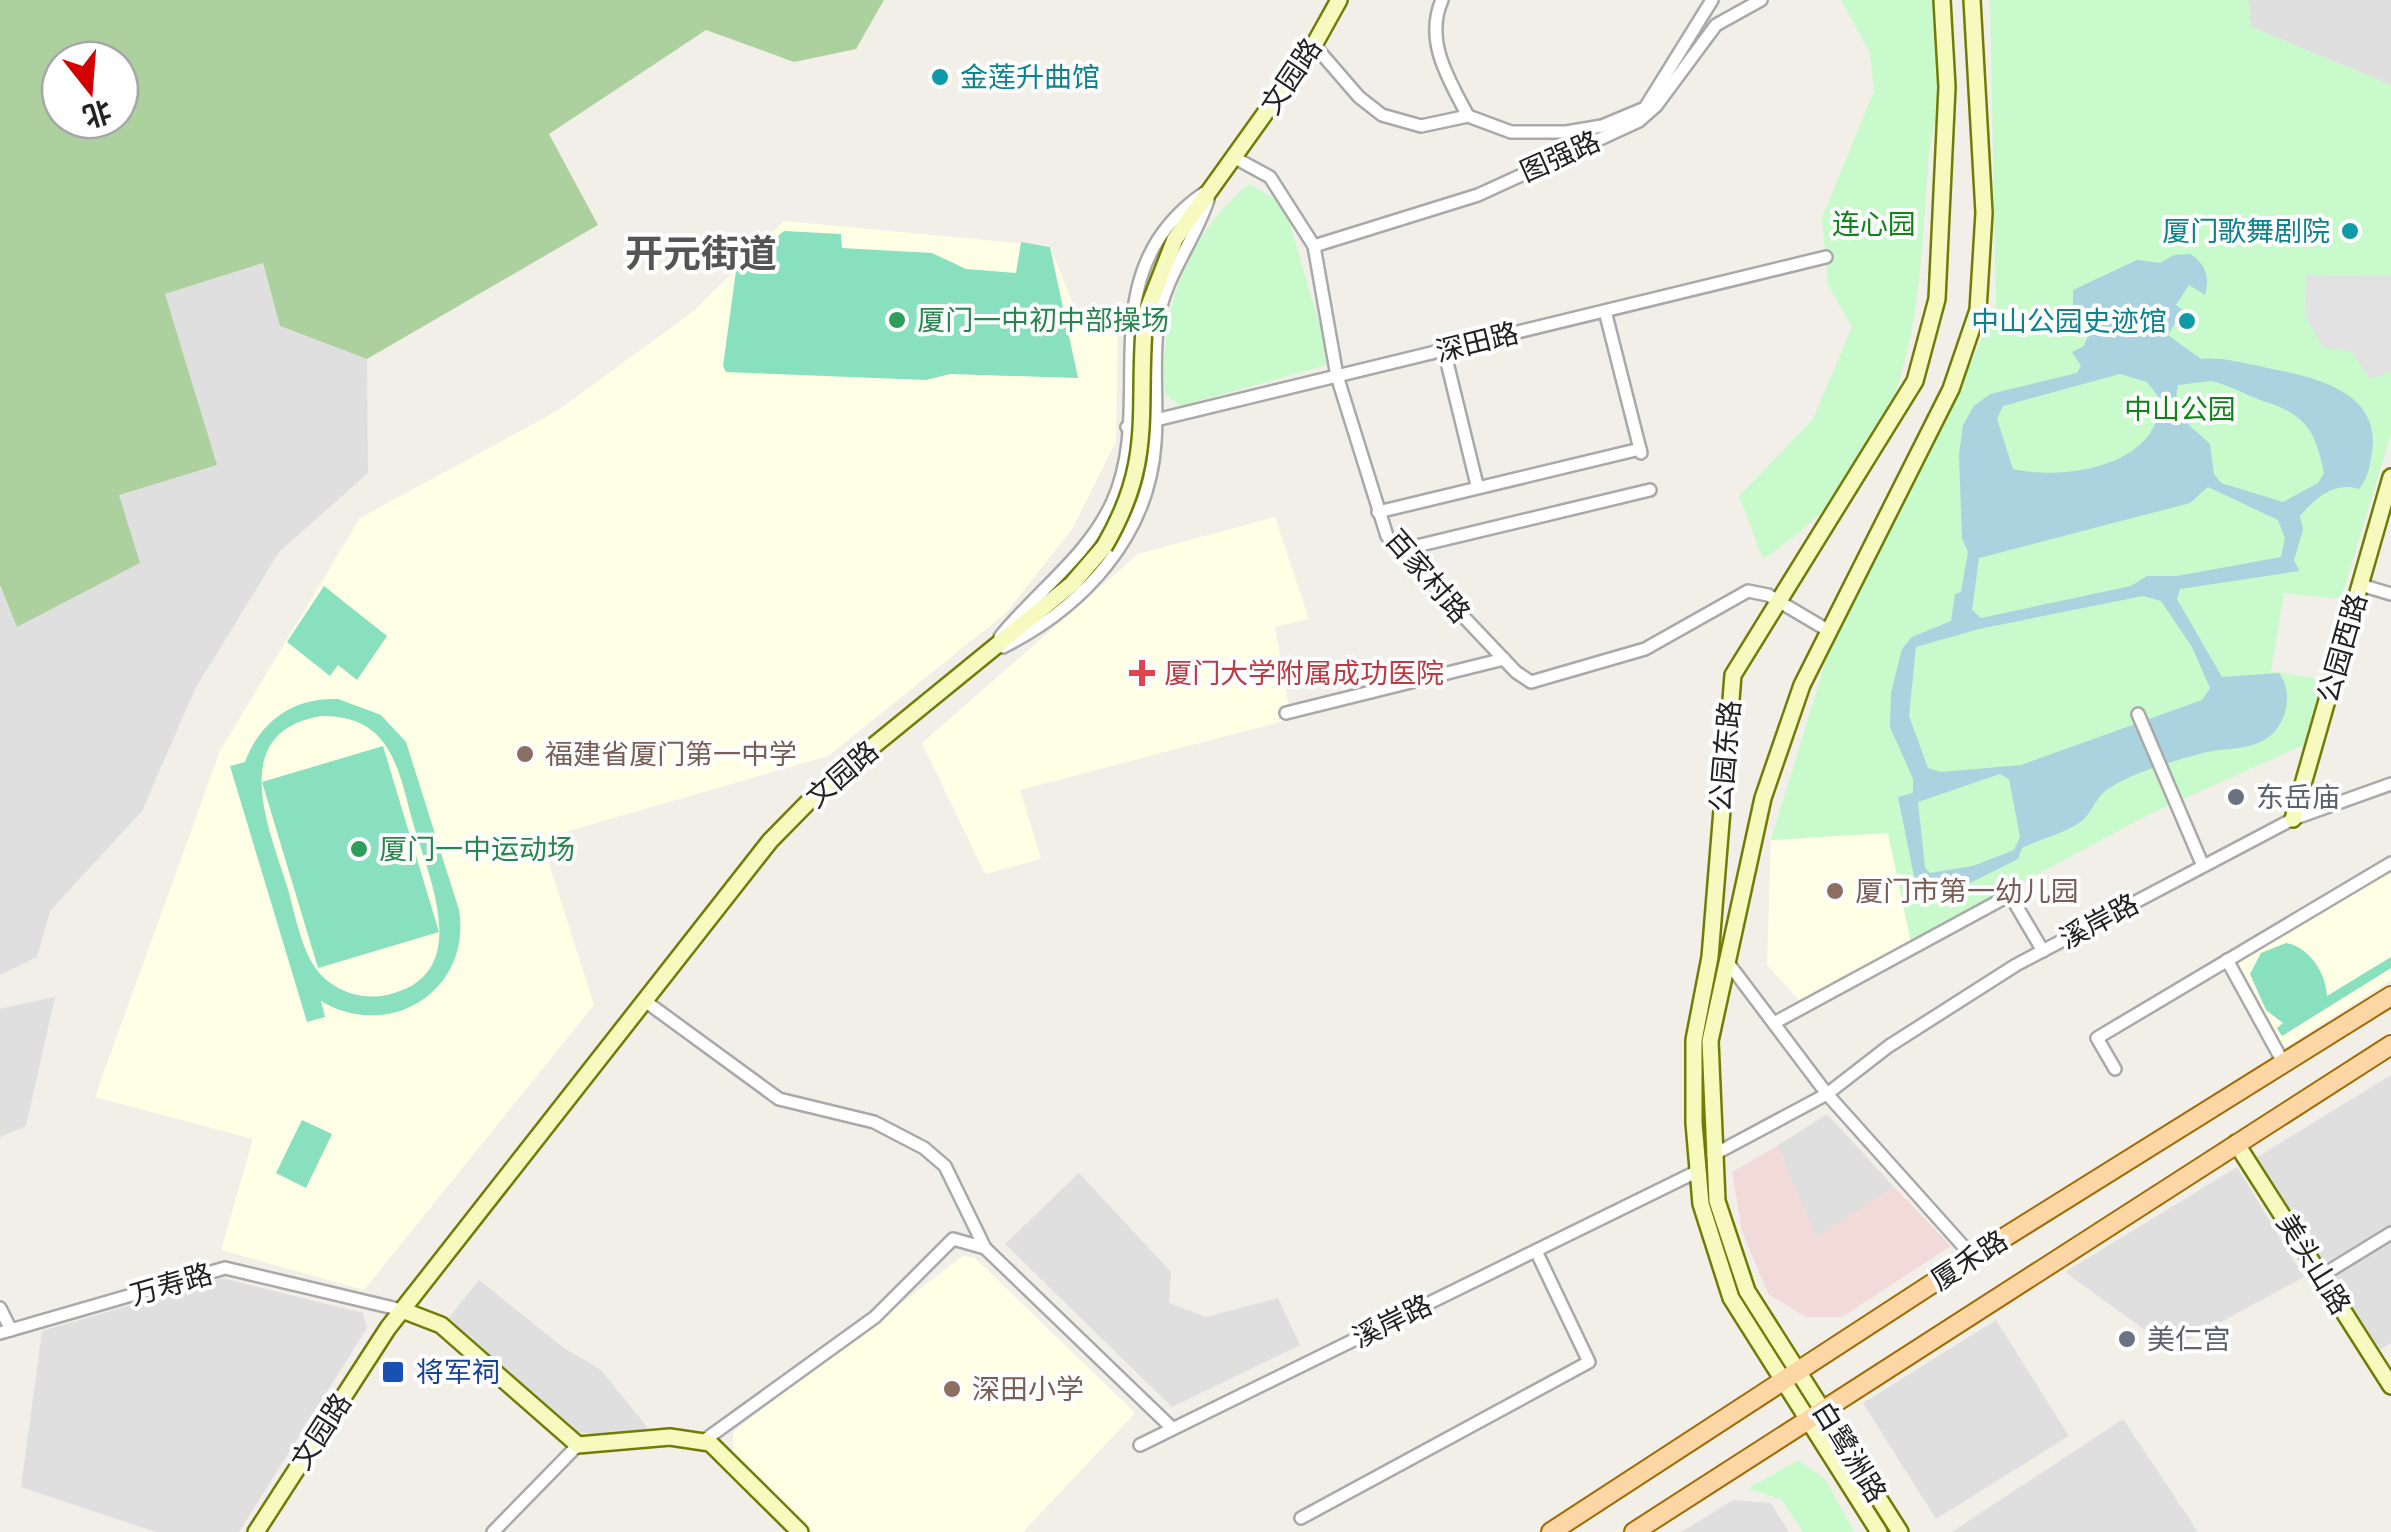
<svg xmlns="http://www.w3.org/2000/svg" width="2391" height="1532" viewBox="0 0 2391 1532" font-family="'Asap Condensed','Noto Sans SC',sans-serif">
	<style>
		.residential { fill: #e0dfdf }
		.commercial { fill: #f2dad9 }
		.education { fill: #ffffe5 }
		.forest { fill: #add19e; fill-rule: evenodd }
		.park { fill: #c8facc }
		.pitch { fill: #88e0be; fill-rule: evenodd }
		.parking { fill: #e2e2e2 }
		.water { fill: #aad3df; fill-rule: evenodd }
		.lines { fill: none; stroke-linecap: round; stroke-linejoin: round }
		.street-casing { stroke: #a9a9a9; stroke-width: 16 }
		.secondary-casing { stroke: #707d05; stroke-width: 20 }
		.primary-casing { stroke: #a06b00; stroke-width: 22 }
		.street { stroke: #fff; stroke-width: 11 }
		.secondary { stroke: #f7fabf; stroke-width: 15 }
		.primary { stroke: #fcd6a4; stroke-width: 18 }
		.secondary-bridge-casing { stroke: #707d05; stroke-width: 20; stroke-linecap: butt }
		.secondary-bridge { stroke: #f7fabf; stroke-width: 15 }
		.culture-dot { fill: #0f9aa8; stroke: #fff; stroke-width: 4 }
		.leisure-dot { fill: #2e9e5b; stroke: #fff; stroke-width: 4 }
		.health-dot { fill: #e0444e; stroke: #fff; stroke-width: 4 }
		.education-dot { fill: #8d6e63; stroke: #fff; stroke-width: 4 }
		.worship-dot { fill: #6b7280; stroke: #fff; stroke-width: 4 }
		.transit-dot { fill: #1a4fb4; stroke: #fff; stroke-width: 4 }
		.labels { text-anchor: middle; stroke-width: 8; stroke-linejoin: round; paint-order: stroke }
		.street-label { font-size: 28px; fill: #222; stroke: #fff }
		.culture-label { font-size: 28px; fill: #0d838f; stroke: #fff; text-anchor: end }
		.park-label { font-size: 28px; fill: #0c8416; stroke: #fff }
		.leisure-label { font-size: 28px; fill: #27864d; stroke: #fff; text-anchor: start }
		.health-label { font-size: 28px; fill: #be3a42; stroke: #fff; text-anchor: start }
		.education-label { font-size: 28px; fill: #785e54; stroke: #fff; text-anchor: start }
		.worship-label { font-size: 28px; fill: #5b616d; stroke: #fff; text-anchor: start }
		.transit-label { font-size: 28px; fill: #164399; stroke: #fff; text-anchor: start }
		.district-label { font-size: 38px; font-weight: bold; fill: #555; stroke: #fff }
	</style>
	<rect width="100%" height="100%" fill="#f2efe9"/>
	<g class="residential">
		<path d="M2248,0H2391V85L2251,27Z"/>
		<path d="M263,263L280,326L367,359L368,473L279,552L195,689L142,811L50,911L37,957L0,975V585L17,627L140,563L118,495L165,294Z"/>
		<path d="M55,997L26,1126L0,1137V1009Z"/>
		<path d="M2391,1075V1343L2371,1355L2254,1159Z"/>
		<path d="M1827,1114L1894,1187L1816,1238L1777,1146Z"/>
		<path d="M2237,1167L2304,1277L2171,1349L2065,1272Z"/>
		<path d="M1079,1173L1171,1272L1169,1303L1206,1317L1278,1298L1300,1345L1172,1407L1005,1244Z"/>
		<path d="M222,1278L363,1313L367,1328L239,1532H156L21,1487L42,1331Z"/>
		<path d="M479,1280L564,1348L600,1369L648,1428L626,1437L575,1432L447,1320Z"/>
		<path d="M1996,1320L2069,1436L1936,1519L1863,1403Z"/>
		<path d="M2123,1419L2198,1532H1952Z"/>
		<path d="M1733,1500L1771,1503L1789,1532H1681Z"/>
	</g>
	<path class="commercial" d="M1777,1146L1816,1237L1894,1187L1951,1246L1842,1317H1806L1768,1294L1742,1231L1732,1172Z"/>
	<g class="education">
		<path d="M784,221L1050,246L1082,327L1118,315L1116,441L1072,529L1006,613L828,756L541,839L594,1005L364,1290L221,1250L253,1139L95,1097L220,751L360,518L557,411L695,310Z"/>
		<path d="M1275,517L1309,619L1275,627L1291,719L1020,790L1041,859L985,874L922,743L1138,554Z"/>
		<path d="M1888,832L1911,942L1800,1001L1767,965L1771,840Z"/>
		<path d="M2391,870V980L2284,1048L2237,960Z"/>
		<path d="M963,1256L975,1258L1135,1413L1023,1532H814L733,1455V1432Z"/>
	</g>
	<path class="forest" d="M0,0H884L856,49L794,62L706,30L549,134L598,225L367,359L280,326L263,263L165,294L217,465L119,495L140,563L17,627L0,585ZM60,60H120V120H60Z"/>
	<g class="park">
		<path d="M1841,0H1937C1938,29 1944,62 1941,91C1938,116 1929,140 1928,166C1917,330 1913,459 1763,559L1739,496L1813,419L1852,327L1828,285L1822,218L1874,91L1870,53Z"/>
		<path d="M1990,0H2248L2251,27L2391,85V434L2341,599L2284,593L2271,671L2321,679L2306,744L2150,814L1911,942L1888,833L1771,840L1826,660L1955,400L1996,304Z"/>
		<path d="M1249,184L1284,204L1331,364L1180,406L1165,394C1158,314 1186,235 1249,184Z"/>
		<path d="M1799,1460L1826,1480L1854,1532H1803L1782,1500L1748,1488Z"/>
	</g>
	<g class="pitch">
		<path d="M784,231L841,234L842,248L932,253L966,269L1016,273L1021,242L1050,247L1078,378L950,374L926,380L726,372L723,366L736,271Z"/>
		<path d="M324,586L387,636L357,680L338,665L330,676L287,642Z"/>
		<path d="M338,699L381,715L406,742L459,910C472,990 390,1042 321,1001L325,1017L307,1022L230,766L245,762C260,721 294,697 338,699ZM321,716C342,716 362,720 377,735C400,758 405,797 414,826C430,881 474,976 387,995C364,1000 340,993 323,977C301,955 296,916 287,886C269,828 226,732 321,716Z"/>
		<path d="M383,746L439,932L318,968L262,782Z"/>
		<path d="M2286,943C2310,947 2326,974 2327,996L2391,957V968L2282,1036L2277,1028L2283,1023L2266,1010L2250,974L2261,953Z"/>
		<path d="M302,1120L332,1134L306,1188L276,1173Z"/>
	</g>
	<path class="parking" d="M2307,270L2309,275L2391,276V372L2370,379L2351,351L2324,348L2305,315Z"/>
	<path class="water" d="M2190,254C2206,264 2210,277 2205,295L2189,285L2176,305L2183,310L2168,335L2201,359C2223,357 2242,363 2263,367C2309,376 2382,389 2372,452C2370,465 2368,479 2359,489C2335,481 2315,498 2300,516L2303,530L2294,560L2299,571L2180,589L2177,599L2222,677L2279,673C2293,691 2288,721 2270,736C2249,752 2226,747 2203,753C2177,760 2125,774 2103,793C2094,802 2090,816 2079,823C2063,834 2040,839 2022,848L2018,859L1970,883L1930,897L1917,891L1898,797L1913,793V779L1890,727L1891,693L1902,649L1912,637L1951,621L1955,594L1961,592L1968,552L1962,538L1959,455L1963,425L1974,406L1990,394L2077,373L2081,366L2072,352L2084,346L2090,330L2073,314V290L2137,260L2160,263L2174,255ZM2120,374L2147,382L2160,399C2161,466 2065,481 2013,469L1997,419L2003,406ZM2211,381C2230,385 2245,395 2263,401C2305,414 2315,429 2324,473L2318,483L2283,502L2221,483L2214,474L2210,444C2189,423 2171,418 2178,385ZM2208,487L2278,520L2285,538L2281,557L2177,576H2147L2131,586L1981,618L1972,610L1979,558L2190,503ZM2143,596L2161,601L2192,647L2210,688L2202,700L2021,765L1941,772L1928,768L1909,716L1916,647L1979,629ZM2000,774L2009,779L2020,837L2014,850L1973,866L1930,873L1925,868L1918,802Z"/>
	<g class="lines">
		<g class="street-casing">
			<g id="street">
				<path d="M1442,0C1424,41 1449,80 1468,116"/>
				<path d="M1314,45L1359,97L1382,115L1421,126L1468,116L1511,132H1566L1602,126L1645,108L1712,0"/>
				<path d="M1235,158L1270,177L1314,246L1337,376L1387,536L1516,672L1531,682L1645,649L1748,591L1768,595L1829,631"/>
				<path d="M1314,246L1478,195L1639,121L1656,106L1716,25L1761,0"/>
				<path d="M1605,311L1641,453"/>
				<path d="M1444,350L1477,485"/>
				<path d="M1127,427L1826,257"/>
				<path d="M1378,512L1640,449"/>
				<path d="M1400,550L1650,490"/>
				<path d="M2361,585L2391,594"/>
				<path d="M1000,637C1037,591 1087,557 1112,503C1159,401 1086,275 1204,193"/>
				<path d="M1003,647C1083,607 1149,536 1155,443C1158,402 1152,361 1158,320C1165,276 1194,242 1208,200"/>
				<path d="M1286,713L1504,659"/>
				<path d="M2138,714L2203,866"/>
				<path d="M1726,960L1827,1094L1973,1257"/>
				<path d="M2227,960L2283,1062"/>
				<path d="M645,1001L779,1099L874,1122L924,1148L945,1166L985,1248L1172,1428"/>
				<path d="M1774,1023L2010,895L2043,951"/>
				<path d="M2115,1069L2097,1038L2391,863"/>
				<path d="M1713,1155L1827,1094L1889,1046L2016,965L2293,819L2391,784"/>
				<path d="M2321,1276L2391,1233"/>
				<path d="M0,1308L11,1330"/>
				<path d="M0,1333L225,1268L402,1310"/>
				<path d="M702,1442L875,1317L953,1239L985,1248"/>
				<path d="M1140,1445L1698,1171"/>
				<path d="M1301,1518L1589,1362L1536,1251"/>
				<path d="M493,1532L578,1445"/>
			</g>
		</g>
		<g class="secondary-casing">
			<g id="secondary">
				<path d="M1145,316L1175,239L1314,45L1339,0"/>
				<path d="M2293,819L2391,477"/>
				<path d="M2236,1143L2391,1386"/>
				<path d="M402,1310L441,1325L578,1445L670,1437L710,1443L800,1532"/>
				<path d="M256,1532L388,1328L770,841L823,787L1072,584L1104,547"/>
				<path d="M1879,1532L1731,1298L1701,1204L1694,1123V1040L1710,957L1733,675L1915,381L1937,299L1947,87L1942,0"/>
				<path d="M1900,1532L1747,1291L1717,1201L1710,1041L1763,798L1802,685L1951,389L1978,310L1984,213L1972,0"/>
			</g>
		</g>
		<g class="primary-casing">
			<g id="primary">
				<path d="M1551,1532L1973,1257L2391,996"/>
				<path d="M1634,1532L2391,1045"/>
			</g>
		</g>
		<use href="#street" class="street"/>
		<use href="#secondary" class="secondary"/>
		<use href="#primary" class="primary"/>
		<g class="secondary-bridge-casing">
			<path id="secondary-bridge" d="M1104,547C1156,458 1136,411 1145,316"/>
		</g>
		<use href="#secondary-bridge" class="secondary-bridge"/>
	</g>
	<g class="culture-dot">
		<circle cx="940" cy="77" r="10"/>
		<circle cx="2350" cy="231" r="10"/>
		<circle cx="2187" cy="321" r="10"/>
	</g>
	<g class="leisure-dot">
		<circle cx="897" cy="320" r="10"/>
		<circle cx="359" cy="849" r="10"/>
	</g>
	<path class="health-dot" d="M1137 658h10v10h10v10h-10v10h-10v-10h-10v-10h10z"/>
	<g class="education-dot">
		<circle cx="525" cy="754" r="10"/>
		<circle cx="1835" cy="891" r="10"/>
		<circle cx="952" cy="1389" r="10"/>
	</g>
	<g class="worship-dot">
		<circle cx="2236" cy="797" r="10"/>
		<circle cx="2127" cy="1339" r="10"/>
	</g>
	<rect class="transit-dot" x="381" y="1360" width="24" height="24" rx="5"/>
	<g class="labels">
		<g class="street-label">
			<text transform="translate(1291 76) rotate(-56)" y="10">文园路</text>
			<text transform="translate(1560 156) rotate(-24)" y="10">图强路</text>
			<text transform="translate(1477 342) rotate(-14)" y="10">深田路</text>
			<text transform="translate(1428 576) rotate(49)" y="10">百家村路</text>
			<text transform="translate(2342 648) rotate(-74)" y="10">公园西路</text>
			<text transform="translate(1725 756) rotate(-85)" y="10">公园东路</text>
			<text transform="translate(842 774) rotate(-41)" y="10">文园路</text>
			<text transform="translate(2099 921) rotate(-28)" y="10">溪岸路</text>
			<text transform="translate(1969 1260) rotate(-33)" y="10">厦禾路</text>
			<text transform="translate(2314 1264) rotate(58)" y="10">美头山路</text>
			<text transform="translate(171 1284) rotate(-16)" y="10">万寿路</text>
			<text transform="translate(1392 1321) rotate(-26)" y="10">溪岸路</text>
			<text transform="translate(321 1431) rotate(-57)" y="10">文园路</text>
			<text transform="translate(1850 1452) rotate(58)" y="10">白鹭洲路</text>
		</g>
		<g class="culture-label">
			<text x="960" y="87" text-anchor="start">金莲升曲馆</text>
			<text x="2330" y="241">厦门歌舞剧院</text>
			<text x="2167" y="331">中山公园史迹馆</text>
		</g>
		<g class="park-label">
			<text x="1874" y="234">连心园</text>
			<text x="2180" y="419">中山公园</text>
		</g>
		<g class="leisure-label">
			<text x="917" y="330">厦门一中初中部操场</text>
			<text x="379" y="859">厦门一中运动场</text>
		</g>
		<g class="health-label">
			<text x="1164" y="683">厦门大学附属成功医院</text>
		</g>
		<g class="education-label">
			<text x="545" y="764">福建省厦门第一中学</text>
			<text x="1855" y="901">厦门市第一幼儿园</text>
			<text x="972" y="1399">深田小学</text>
		</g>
		<g class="worship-label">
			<text x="2256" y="807">东岳庙</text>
			<text x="2147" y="1349">美仁宫</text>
		</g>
		<g class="transit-label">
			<text x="416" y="1382">将军祠</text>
		</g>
		<g class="district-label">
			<text x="701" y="267">开元街道</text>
		</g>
	</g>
	<g transform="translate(90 90) rotate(163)"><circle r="48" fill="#ffffff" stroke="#a7a7a7" stroke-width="2.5"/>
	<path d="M0-8L18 38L0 25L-18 38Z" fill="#d40000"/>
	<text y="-15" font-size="28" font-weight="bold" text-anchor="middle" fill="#222222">北</text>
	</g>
</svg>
